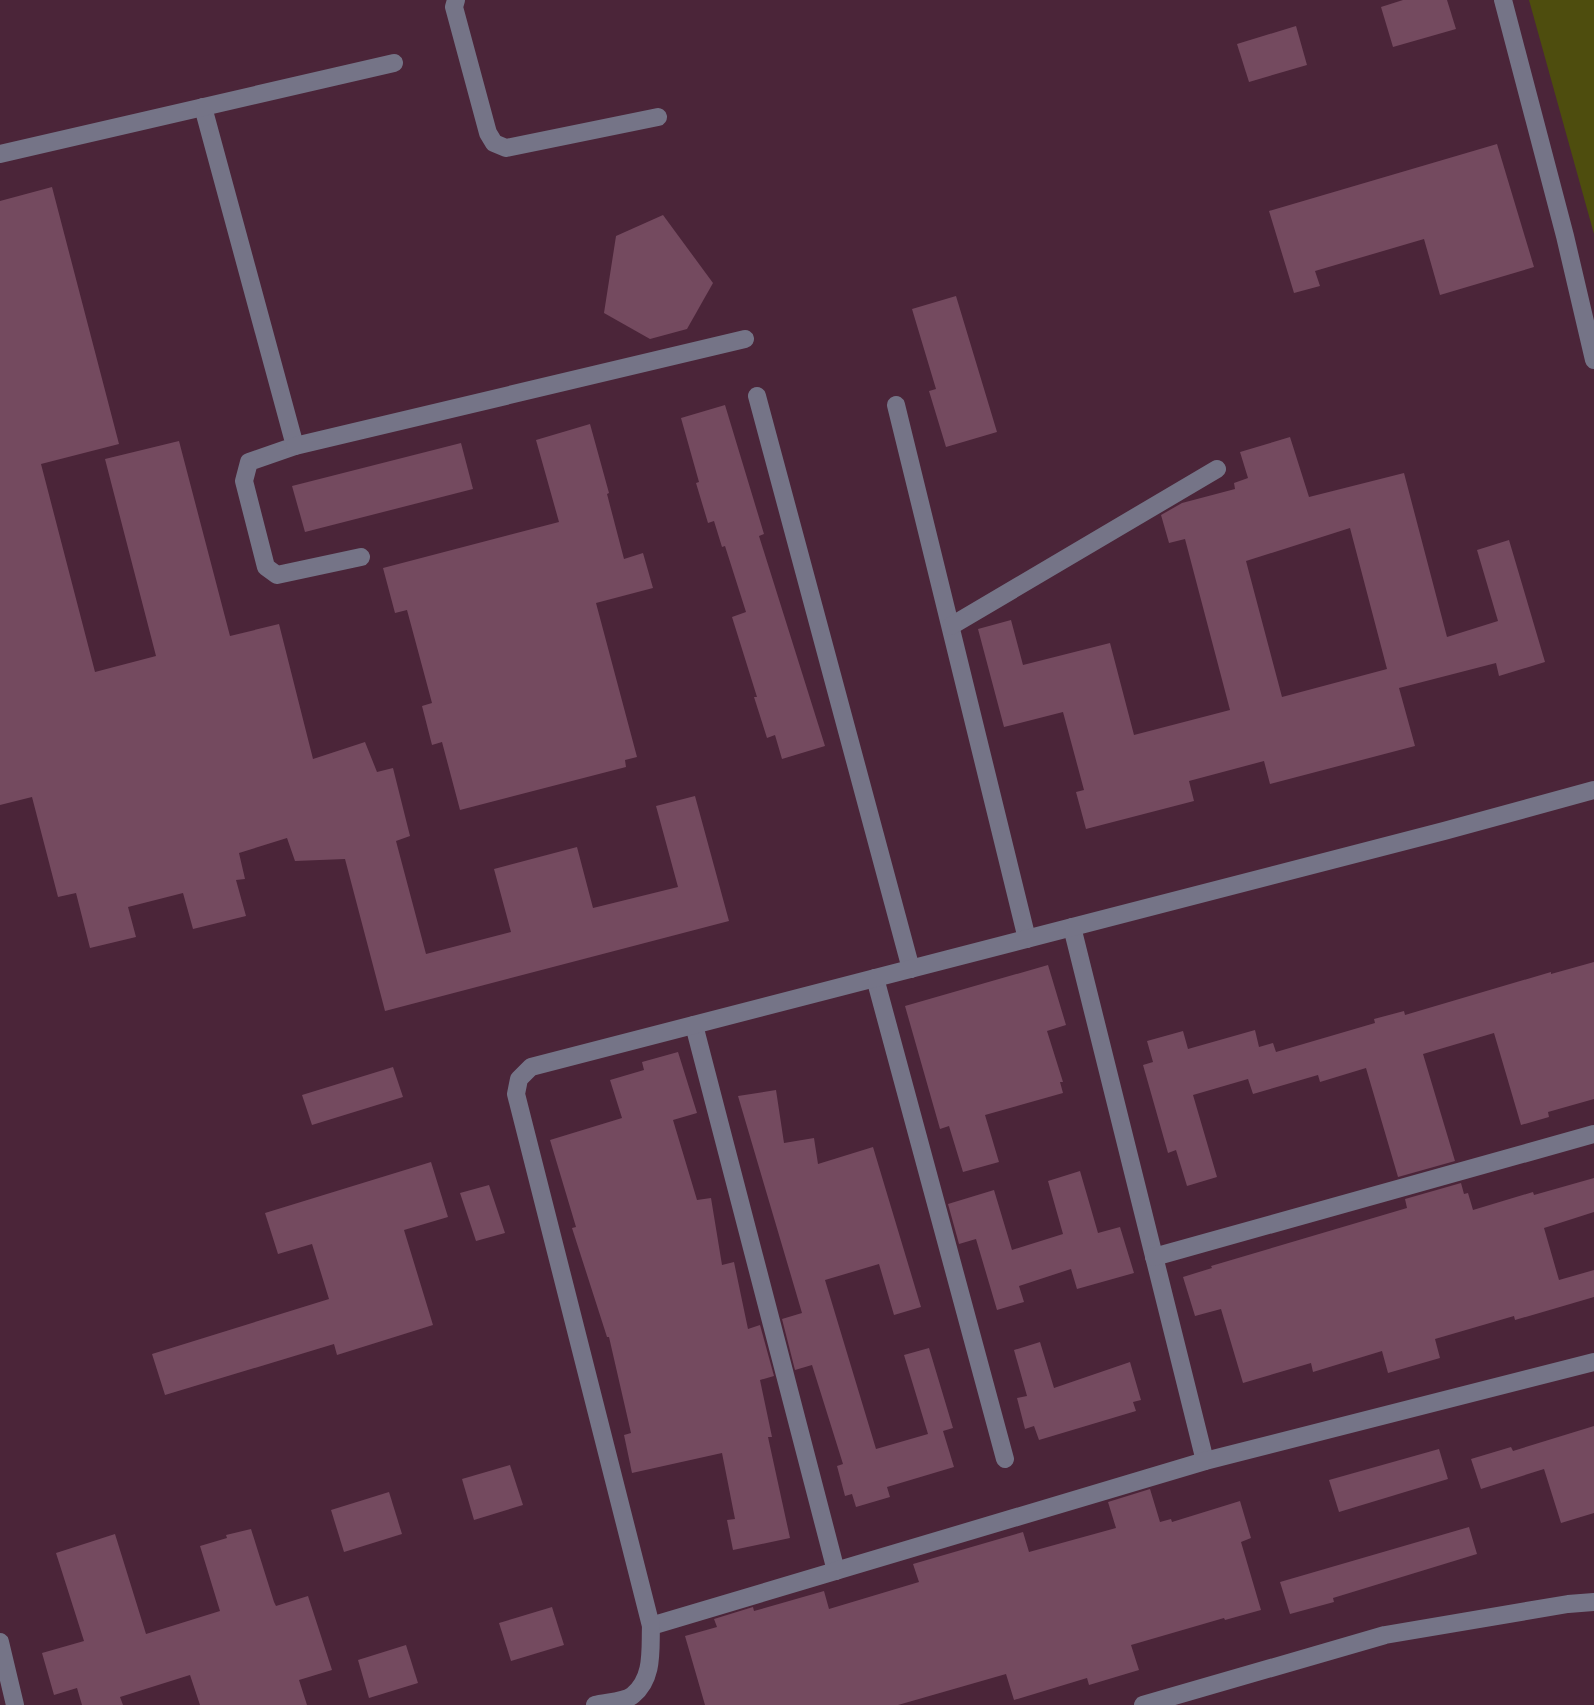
<svg xmlns="http://www.w3.org/2000/svg" width="1594" height="1705" viewBox="0 0 1594 1705" font-family="Signika,sans-serif">
	<style>
		.pitch { fill: #4e4d0e }
		.building { fill: #744a5f; fill-rule: evenodd }
		.lines { fill: none; stroke-linecap: round; stroke-linejoin: round }
		.minor { stroke: #757487; stroke-width: 18 }
	</style>
	<rect width="100%" height="100%" fill="#4b2539"/>
	<path class="pitch" d="M1529,0H1594V234Z"/>
	<g class="building">
		<path d="M1403,0H1447L1456,29L1393,47L1381,7Z"/>
		<path d="M1296,26L1307,65L1249,82L1237,44Z"/>
		<path d="M1497,144L1534,267L1440,295L1424,239L1315,271L1320,286L1294,293L1269,211Z"/>
		<path d="M52,187L119,444L41,464L95,672L156,656L105,459L179,441L230,636L279,624L313,759L365,742L377,772L393,768L410,836L396,841L426,954L511,932L494,869L577,847L593,908L678,887L656,806L695,796L729,921L385,1011L345,859L295,861L287,838L239,853L245,879L236,880L246,916L193,929L183,893L128,907L136,937L90,948L76,893L58,897L32,797L0,805V201Z"/>
		<path d="M663,215L713,283L687,329L650,339L604,313L616,236Z"/>
		<path d="M956,296L997,432L946,447L929,391L936,389L912,309Z"/>
		<path d="M725,405L764,534L759,536L825,746L782,759L775,735L767,738L754,697H757L732,617L746,612L725,546L722,547L714,521L708,523L696,483L699,482L681,418Z"/>
		<path d="M590,424L609,493L607,494L624,559L643,553L653,588L596,603L637,757L625,760L626,767L460,810L442,742L432,745L422,706L432,703L407,610L395,613L383,568L559,522L536,440Z"/>
		<path d="M1290,437L1309,497L1404,473L1447,637L1498,621L1477,550L1509,540L1545,662L1499,676L1496,663L1399,688L1415,746L1270,784L1264,761L1189,781L1194,801L1086,829L1076,792L1084,790L1063,712L1004,727L978,629L1011,620L1023,665L1110,643L1134,735L1230,710L1185,539L1169,543L1161,515L1182,503L1235,489L1234,483L1248,478L1240,452ZM1350,528L1387,669L1282,697L1246,561Z"/>
		<path d="M461,443L473,489L305,532L292,486Z"/>
		<path d="M1594,962V1099L1548,1112L1549,1117L1521,1125L1494,1033L1423,1054L1455,1161L1398,1177L1366,1068L1320,1082L1318,1075L1253,1094L1248,1079L1193,1095L1217,1177L1187,1186L1176,1150L1168,1153L1143,1065L1153,1062L1147,1041L1183,1031L1188,1049L1255,1030L1259,1047L1273,1043L1276,1052L1375,1023L1374,1019L1404,1011L1405,1015L1551,972V974Z"/>
		<path d="M1048,965L1066,1025L1047,1031L1063,1082H1060L1063,1093L985,1115L999,1162L963,1172L949,1126L940,1129L905,1006Z"/>
		<path d="M678,1052L697,1113L673,1120L697,1200L711,1198L722,1265L734,1262L748,1329L760,1325L774,1376L760,1380L772,1437H768L790,1538L733,1550L727,1520L735,1519L722,1453L632,1473L624,1435L631,1433L609,1337H607L572,1228L576,1227L550,1140L622,1118L610,1080L644,1070L642,1062Z"/>
		<path d="M393,1067L403,1097L312,1125L302,1095Z"/>
		<path d="M776,1090L784,1143L814,1138L818,1164L873,1147L921,1307L894,1315L879,1264L825,1280L876,1449L928,1434L904,1355L929,1348L953,1428L943,1431L954,1467L887,1487L890,1497L856,1507L852,1494L845,1496L837,1466L843,1464L812,1365L795,1370L782,1319L802,1313L738,1096Z"/>
		<path d="M431,1162L448,1217L404,1230L433,1325L337,1355L334,1344L165,1395L152,1354L329,1299L312,1244L278,1254L265,1213Z"/>
		<path d="M1080,1171L1098,1233L1120,1227L1134,1273L1077,1289L1071,1269L1019,1286L1024,1302L997,1310L976,1239L959,1244L948,1204L994,1190L1012,1250L1063,1234L1048,1181Z"/>
		<path d="M1594,1178V1212L1544,1228L1559,1280L1594,1270V1297L1515,1320L1514,1316L1435,1339L1440,1358L1388,1373L1382,1351L1313,1372L1311,1363L1243,1383L1221,1309L1195,1316L1183,1277L1212,1268L1211,1266L1407,1208L1405,1199L1461,1183L1464,1194L1468,1193L1473,1210L1533,1192L1534,1195Z"/>
		<path d="M489,1185L505,1233L476,1241L460,1193Z"/>
		<path d="M1040,1342L1054,1388L1130,1362L1141,1400L1133,1402L1136,1411L1039,1440L1034,1426L1025,1429L1017,1398L1027,1396L1014,1350Z"/>
		<path d="M1594,1426V1513L1561,1523L1544,1469L1481,1489L1471,1459L1511,1447L1513,1451Z"/>
		<path d="M1439,1449L1448,1479L1339,1512L1329,1480Z"/>
		<path d="M510,1465L523,1505L474,1520L462,1479Z"/>
		<path d="M1150,1489L1160,1522L1171,1519L1172,1522L1240,1501L1251,1538L1241,1542L1261,1610L1225,1620L1224,1618L1131,1645L1139,1670L1089,1685L1087,1678L1014,1700L1006,1674L898,1705H705L685,1636L717,1627L714,1619L753,1607L754,1611L824,1591L829,1609L919,1582L913,1564L1023,1532L1029,1552L1116,1528L1108,1502Z"/>
		<path d="M389,1492L402,1534L344,1552L331,1510Z"/>
		<path d="M1469,1527L1477,1554L1333,1598L1334,1602L1290,1614L1280,1582Z"/>
		<path d="M251,1529L274,1602L276,1606L308,1596L332,1670L299,1680L307,1705H200L190,1675L120,1697L123,1705H82L77,1688L54,1695L42,1653L84,1641L56,1553L115,1534L146,1634L220,1611L200,1546L227,1538L226,1535Z"/>
		<path d="M552,1607L564,1645L511,1661L499,1623Z"/>
		<path d="M406,1645L418,1683L369,1698L358,1660Z"/>
	</g>
	<g class="lines">
		<g class="minor">
			<path d="M456,0L454,7L488,133L494,143L506,148L658,117"/>
			<path d="M1503,0L1565,236L1594,360"/>
			<path d="M203,107L295,446L249,462L244,481L266,567L277,575L361,557"/>
			<path d="M0,154L394,63"/>
			<path d="M757,396L911,969"/>
			<path d="M896,405L1027,939"/>
			<path d="M295,446L745,339"/>
			<path d="M951,626L1217,469"/>
			<path d="M1072,927L1205,1461"/>
			<path d="M875,978L1005,1459"/>
			<path d="M694,1025L836,1571"/>
			<path d="M1154,1257L1594,1134"/>
			<path d="M651,1626L1205,1461L1594,1362"/>
			<path d="M0,1642L15,1705"/>
			<path d="M595,1705C606,1702 625,1702 633,1695C654,1678 650,1649 651,1626L516,1094L519,1079L531,1067L1444,831L1594,790"/>
			<path d="M1143,1705L1385,1635L1568,1604L1594,1602"/>
		</g>
	</g>
</svg>
